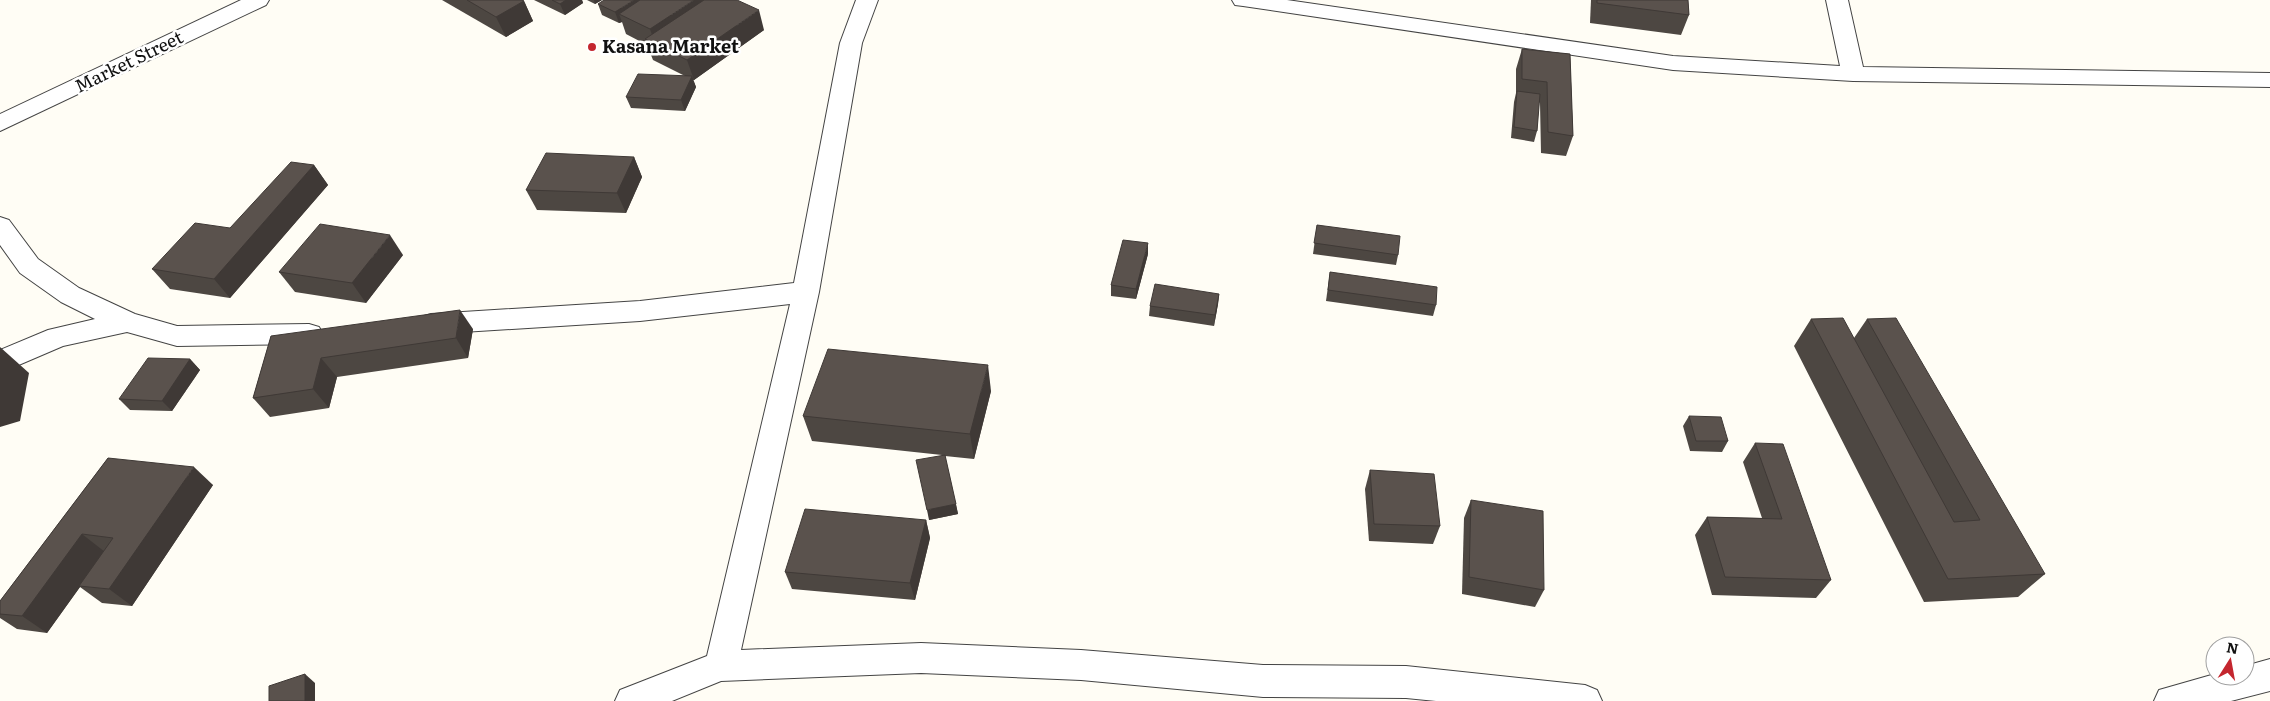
<svg xmlns="http://www.w3.org/2000/svg" width="2270" height="701" viewBox="0 0 2270 701" font-family="Literata,serif">
	<style>
		.lines { fill: none; stroke-linecap: round; stroke-linejoin: round }
		.minor-casing { stroke: #444; stroke-width: 2 }
		.minor { fill: #fff; fill-rule: evenodd }
		.wall { fill: #4d4742 }
		.shaded-wall { fill: #3f3936 }
		.building { fill: #5a524d; stroke: #3f3936 }
		.poi-dot { fill: #c4262e; stroke: #fff; stroke-width: 2 }
		.labels { text-anchor: middle; stroke-width: 5; stroke-linejoin: round; paint-order: stroke }
		.poi-label { font-size: 18px; font-weight: bold; fill: #111; stroke: #fff; text-anchor: start }
		.street-label { font-size: 18px; fill: #111; stroke: #fff }
	</style>
	<rect width="100%" height="100%" fill="#fffdf5"/>
	<g class="lines">
		<g class="minor-casing">
			<g id="minor">
				<path d="M241,0H269L266,5L0,131V114Z"/>
				<path d="M856,0H878L862,43L819,292L741,650L921,643L1081,650L1263,665L1406,666L1585,685L1597,690L1602,701H1436L1406,698L1263,697L1081,680L921,673L721,681L672,701H615L620,690L707,656L790,304L640,321L431,334L421,331L417,324L421,317L431,314L640,301L794,283L840,43Z"/>
				<path d="M1232,0H1287L1673,56L1840,66L1826,0H1848L1863,67L2270,73V87L1853,81L1673,70L1243,6L1235,5Z"/>
				<path d="M0,217L9,220L38,259L79,288L135,314L177,326L309,324L319,327L323,334L319,341L309,344L177,346L127,332L63,346L0,373V350L48,330L95,319L61,302L20,273L0,245Z"/>
				<path d="M2270,659V691L2231,701H2154L2159,690L2215,674V676H2245V666Z"/>
			</g>
		</g>
		<use href="#minor" class="minor"/>
	</g>
	<g class="wall">
		<path d="M442,0H522L524,1L533,21L506,37Z"/>
		<path d="M534,0H582L583,3L565,15Z"/>
		<path d="M587,0H602L595,4Z"/>
		<path d="M1591,0H1688L1689,15L1681,35L1590,23Z"/>
		<path d="M598,4L764,30L694,80H693L696,87L685,111L631,108L626,97L685,76L653,60L647,45L626,34L622,22L619,23L602,15Z"/>
		<path d="M1522,49L1570,54L1573,136L1566,156L1541,153L1540,103L1539,102L1537,131L1534,142L1511,138L1514,102L1516,93V69Z"/>
		<path d="M634,157L642,177L626,213L537,210L526,190Z"/>
		<path d="M314,165L328,185L230,298L170,289L152,269L230,228Z"/>
		<path d="M1317,225L1398,255L1396,265L1313,254Z"/>
		<path d="M1148,254L1136,299L1111,296V285Z"/>
		<path d="M403,255L366,303L295,292L279,272Z"/>
		<path d="M1330,272L1436,305L1433,316L1326,301Z"/>
		<path d="M1219,294L1218,304L1214,326L1149,316L1150,306Z"/>
		<path d="M1811,319L1854,338L1867,319L2045,574L2018,597L1924,602L1794,346Z"/>
		<path d="M473,329L468,358L337,377L329,408L270,417L253,398L271,336Z"/>
		<path d="M190,359L200,370L172,411L130,410L119,399Z"/>
		<path d="M991,391L974,459L945,456L958,514L929,520L942,455L812,441L803,416Z"/>
		<path d="M1689,416L1728,441L1722,452L1690,451L1683,426Z"/>
		<path d="M1755,443L1831,580L1816,598L1712,595L1695,535L1707,517L1762,518L1743,462Z"/>
		<path d="M108,458L213,485L132,606L102,603L80,587L47,633L17,629L0,618V601Z"/>
		<path d="M1370,470L1440,526L1433,544L1369,541L1365,489Z"/>
		<path d="M1471,500L1544,590L1535,607L1462,594L1464,518Z"/>
		<path d="M926,520L930,538L915,600L792,589L785,572Z"/>
	</g>
	<g class="shaded-wall">
		<path d="M566,0H582L583,3L565,15L560,4Z"/>
		<path d="M594,0H602L595,4Z"/>
		<path d="M634,0H642L619,14L622,22L619,23L615,12Z"/>
		<path d="M694,0H731L655,44L650,29Z"/>
		<path d="M524,1L533,21L506,37L496,17Z"/>
		<path d="M759,10L764,30L694,80L687,60Z"/>
		<path d="M692,76L696,87L685,111L681,100Z"/>
		<path d="M634,157L642,177L626,213L617,193Z"/>
		<path d="M314,165L328,185L230,298L214,279Z"/>
		<path d="M390,235L403,255L366,303L352,283Z"/>
		<path d="M1148,243V254L1136,299V289Z"/>
		<path d="M1219,294L1218,304L1214,326L1215,315Z"/>
		<path d="M460,310L473,329L468,358L456,338Z"/>
		<path d="M0,347L29,373L20,421L0,427Z"/>
		<path d="M321,358L337,377L329,408L313,389Z"/>
		<path d="M190,359L200,370L172,411L162,401Z"/>
		<path d="M988,365L991,391L974,459L970,434Z"/>
		<path d="M194,467L213,485L132,606L109,589Z"/>
		<path d="M956,504L958,514L929,520L927,510Z"/>
		<path d="M926,520L930,538L915,600L910,583Z"/>
		<path d="M82,534L105,552L47,633L22,616Z"/>
		<path d="M305,674L315,683V701H305Z"/>
	</g>
	<g class="building">
		<path d="M467,0H522L524,1L496,17Z"/>
		<path d="M552,0H566L560,4Z"/>
		<path d="M604,0H634L615,12L598,4Z"/>
		<path d="M640,0H694L650,29L619,14Z"/>
		<path d="M704,0H737L759,10L687,60L645,39Z"/>
		<path d="M1597,0H1688L1689,15L1597,3Z"/>
		<path d="M1522,49L1570,54L1573,136L1548,132L1547,82L1522,79Z"/>
		<path d="M638,74L692,76L681,100L626,97Z"/>
		<path d="M1517,91L1540,94L1537,131L1514,127Z"/>
		<path d="M546,153L634,157L617,193L526,190Z"/>
		<path d="M291,162L314,165L214,279L152,269L195,223L230,228Z"/>
		<path d="M320,224L390,235L352,283L279,272Z"/>
		<path d="M1317,225L1400,236L1398,255L1314,243Z"/>
		<path d="M1123,240L1148,243L1136,289L1111,285Z"/>
		<path d="M1330,272L1437,287L1436,305L1328,290Z"/>
		<path d="M1155,284L1219,294L1215,315L1150,306Z"/>
		<path d="M460,310L456,338L321,358L313,389L253,398L271,336Z"/>
		<path d="M1843,318L1954,522L1980,520L1867,319L1896,318L2045,574L1948,579L1811,319Z"/>
		<path d="M828,349L988,365L970,434L803,416Z"/>
		<path d="M148,358L190,359L162,401L119,399Z"/>
		<path d="M1689,416L1721,417L1728,441H1696Z"/>
		<path d="M1755,443L1783,444L1831,580L1725,577L1707,517L1782,519Z"/>
		<path d="M945,455L956,504L927,510L916,460Z"/>
		<path d="M108,458L194,467L109,589L79,586L113,538L82,534L22,616L0,614V601Z"/>
		<path d="M1370,470L1434,474L1440,526L1374,524Z"/>
		<path d="M1471,500L1543,511L1544,590L1469,577Z"/>
		<path d="M805,509L926,520L910,583L785,572Z"/>
		<path d="M305,674V701H269V686Z"/>
	</g>
	<circle class="poi-dot" cx="592" cy="47" r="5"/>
	<g class="labels">
		<g class="poi-label">
			<text x="602" y="53">Kasana Market</text>
		</g>
		<g class="street-label">
			<text transform="translate(129 62) rotate(-26)" y="6">Market Street</text>
		</g>
	</g>
	<g transform="translate(2230 661) rotate(11)"><circle r="24" fill="#ffffff" stroke="#a0a0a0"/>
	<path d="M0-4L9 19L0 12L-9 19Z" fill="#c4262e"/>
	<text y="-8" font-size="14" font-weight="bold" text-anchor="middle" fill="#111111">N</text>
	</g>
</svg>
